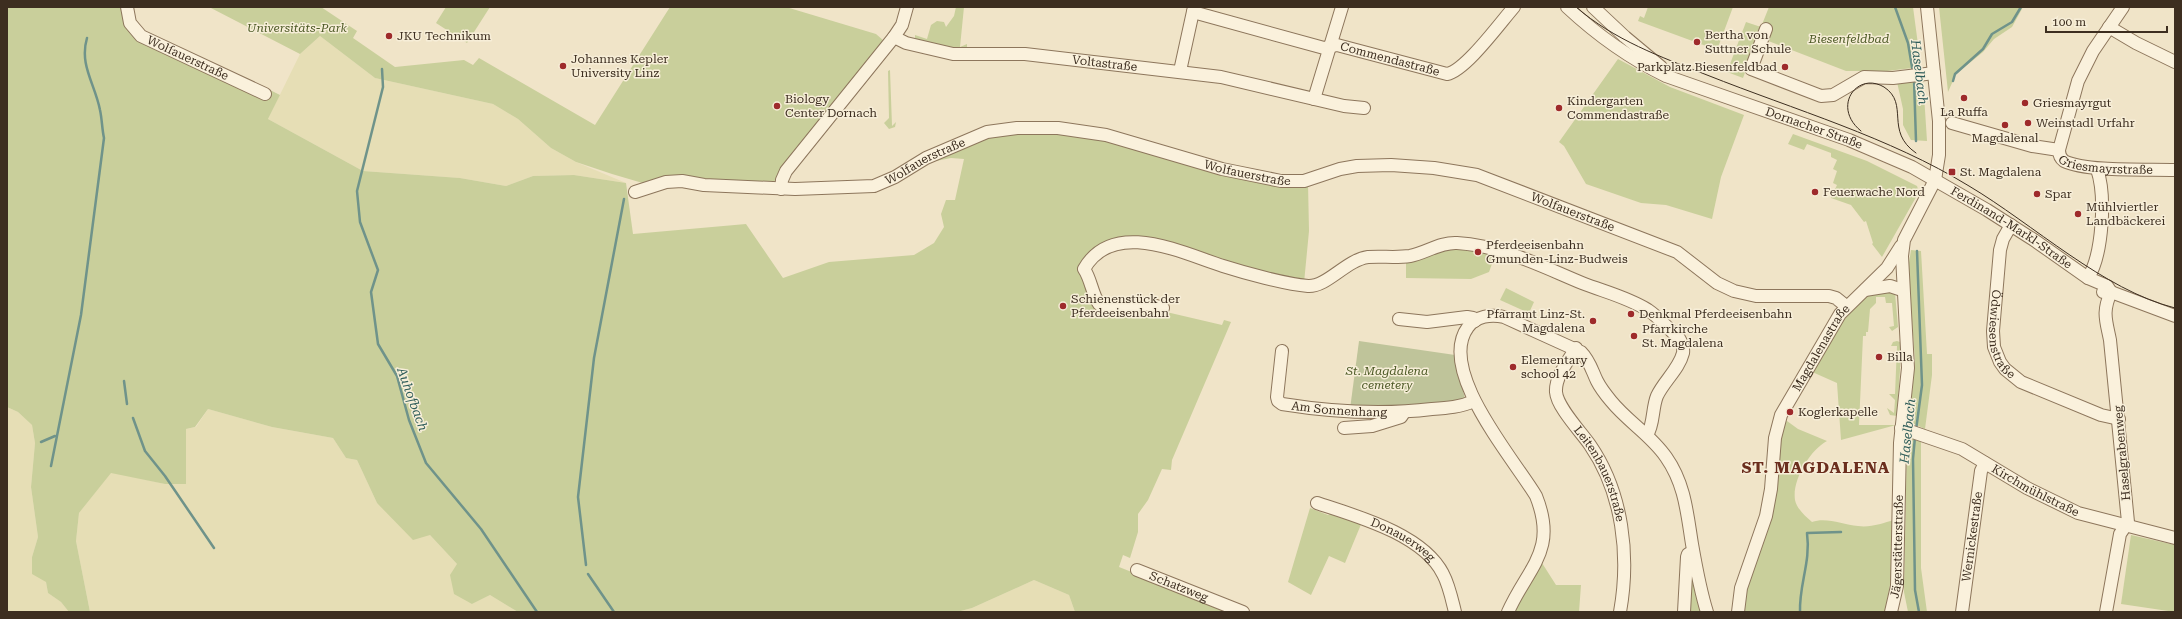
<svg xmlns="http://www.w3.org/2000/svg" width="2182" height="619" viewBox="0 0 2182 619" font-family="'Roboto Serif',serif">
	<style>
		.farmland { fill: #e6deb5 }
		.green { fill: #c9cf9b }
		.cemetery { fill: #bfc49a }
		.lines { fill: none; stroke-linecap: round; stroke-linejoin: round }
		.stream { stroke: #6f938a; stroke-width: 2.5 }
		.minor-casing { stroke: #8d765c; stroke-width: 14 }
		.minor { stroke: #faf1dc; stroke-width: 12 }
		.tram { stroke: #3d2e20; stroke-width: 1 }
		.poi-dot { fill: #9e2a2b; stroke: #f7eed8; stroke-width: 1.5 }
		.labels { text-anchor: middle; stroke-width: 3; stroke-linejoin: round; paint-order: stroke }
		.park-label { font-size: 12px; font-style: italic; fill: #4d5a26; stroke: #f7eed8 }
		.poi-label { font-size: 12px; fill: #3d2e20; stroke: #f7eed8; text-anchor: start }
		.street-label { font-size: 12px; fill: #3d2e20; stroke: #f7eed8 }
		.water-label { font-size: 13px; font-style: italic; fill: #2f5d5a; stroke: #f7eed8 }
		.district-label { font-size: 16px; font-weight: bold; letter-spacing: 1px; fill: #6b2e1e; stroke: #f7eed8 }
	</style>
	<rect width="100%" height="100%" fill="#f0e4c8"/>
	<g class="farmland">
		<path d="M320,36L375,78L493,104L518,119L551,148L576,162L626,183L574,175L533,176L506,186L460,178L363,171L268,119L300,54Z"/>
		<path d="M7,407L18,412L32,425L35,443L31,487L38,537L32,557L46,582L48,593L61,602L69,612H7Z"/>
		<path d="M208,409L272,427L333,438L346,458L357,460L377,503L430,535L457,564L472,604L490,595L518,612H90L76,541L79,513L111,472L165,484L186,429L196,427Z"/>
		<path d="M1034,580L1069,595L1075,612H957L972,608Z"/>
	</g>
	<g class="green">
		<path d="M7,7H124L129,28L266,98L270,90L280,95L268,119L363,171L460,178L506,186L533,176L574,175L626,183L633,234L746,224L783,278L829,262L914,255L934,243L944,227L941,214L946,200H955L964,159L951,158L931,162L989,133H1070L1308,183L1309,231L1304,283L1143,241L1088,260L1091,285L1097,314L1145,307L1222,325L1224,320L1231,322L1172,460L1171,470L1162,469L1148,500L1138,514V532L1130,558L1123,555L1119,567L1233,612H1075L1069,595L1034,580L972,608L957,612H518L490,595L472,604L454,594L450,575L457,564L430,535L413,540L377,503L357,460L346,458L333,438L272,427L208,409L195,427L186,429V484H165L111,473L79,513L76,541L90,612H69L61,602L48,593L46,582L32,574V557L38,537L31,487L35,443L32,425L18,412L7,407Z"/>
		<path d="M209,7H321L357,31L353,38L395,67L464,60L473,65L479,58L595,125L670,7H786L876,34L884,41L772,184H646L612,174L576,162L551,148L518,119L493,104L375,78L320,36L300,54Z"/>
		<path d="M446,7H490L467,43L436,23Z"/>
		<path d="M956,7H964L960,47L967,44V49L950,48L915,39V35L927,39L931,25L937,21L944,22L946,27L954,16Z"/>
		<path d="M1648,7H1733L1717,50L1638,21L1640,16L1644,18Z"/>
		<path d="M1769,7H1913L1921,67L1887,71H1846L1758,37L1743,78L1727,72L1746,22L1761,27Z"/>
		<path d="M1939,7H2023L2012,27L1994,39L1983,52L1956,74L1948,92Z"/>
		<path d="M1618,59L1670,87L1744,115L1721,177L1712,219L1666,205L1641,203L1586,184L1564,146L1559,142Z"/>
		<path d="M890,70L892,126L896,122L895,127L889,129L884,123L889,118L888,71Z"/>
		<path d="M1923,79L1927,141L1911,140L1903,125V109L1897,82Z"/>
		<path d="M1793,134L1867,161L1917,186L1919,192L1882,257L1872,244L1873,243L1866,221L1864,222L1851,205L1831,198L1837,185L1833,183L1837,171L1833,169L1837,160L1831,157V153L1807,144L1804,150L1788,144Z"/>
		<path d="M1447,246L1496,253L1489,272L1471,279L1406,278V259Z"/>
		<path d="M1911,250L1921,251L1927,354H1932V375L1925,429L1912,423L1910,416L1915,360L1908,269Z"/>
		<path d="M1506,288L1534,302L1529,313L1500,300Z"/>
		<path d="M1886,291L1895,293L1898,327L1892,331L1889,327L1894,326L1892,303H1886L1885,297H1876V303L1870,309L1868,332H1866V336H1863L1859,425H1896L1841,440L1837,383L1810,371L1837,325L1867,295Z"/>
		<path d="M1897,341L1900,342V370L1897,416L1890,415L1887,408L1894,413L1895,400L1889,394H1895L1897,346H1891L1893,342Z"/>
		<path d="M1787,421L1798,429L1827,441C1810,450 1792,480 1795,500C1797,509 1805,516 1812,522C1827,517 1843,525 1858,526C1870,528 1883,523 1894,520V585H1890L1885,612H1741L1783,423Z"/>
		<path d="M1907,438L1921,441V568L1927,612H1908L1904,592Z"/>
		<path d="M1310,508L1328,515L1334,512L1362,522L1345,563L1329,556L1311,595L1288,582Z"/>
		<path d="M2131,535L2175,545V612L2121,604Z"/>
		<path d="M1689,561L1702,612H1686Z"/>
		<path d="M1542,563L1556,585H1581L1579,612H1512Z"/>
	</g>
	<path class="cemetery" d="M1359,341L1455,355L1465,399L1457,403L1350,409Z"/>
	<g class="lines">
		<g class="stream">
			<path d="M1895,7L1908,43L1913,73"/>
			<path d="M382,69L383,87L357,191L360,222L378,270L371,292L378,344L397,376L409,420L426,463L481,529L537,612"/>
			<path d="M1914,79L1916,141"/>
			<path d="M1953,81L1955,74L1983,49L1992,34L2012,22L2021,7"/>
			<path d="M124,381L127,404"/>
			<path d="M133,418L145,451L165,476L214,548"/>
			<path d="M1916,430L1922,385L1917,251"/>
			<path d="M1915,437L1913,459L1915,590L1919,612"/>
			<path d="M41,442L55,436"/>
			<path d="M51,466L81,315L104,138C102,129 102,119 100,110C95,84 79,65 87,38"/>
			<path d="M586,565L578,497L594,358L624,199"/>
			<path d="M588,574L614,612"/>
			<path d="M1800,612C1799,584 1811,562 1807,533L1841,532"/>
		</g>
		<g class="minor-casing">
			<g id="minor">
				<path id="s1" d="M127,7L130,23L141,36L265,94"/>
				<path id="s2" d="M1567,7C1597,35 1629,58 1666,76L1849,140L1912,167L1987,210L2034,240L2088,278L2107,286L2111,292"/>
				<path d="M1593,7L1625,37L1661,67"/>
				<path id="s3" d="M2123,7L2093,51L2078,81L2059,150C2059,154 2060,158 2064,161C2086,172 2148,169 2175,170"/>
				<path id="s4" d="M1193,12L1324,48L1337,45L1447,74C1465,71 1500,23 1514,7"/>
				<path d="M2109,27L2136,43L2175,62"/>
				<path d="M1766,29L1751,69L1821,96L1833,95L1864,77L1893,78L1934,73"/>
				<path id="s5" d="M894,37L906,43L953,54H1025L1221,77L1344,106L1364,108"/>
				<path d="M1180,71L1194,7"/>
				<path d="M1314,99L1342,7"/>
				<path d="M1952,123L2032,146L2059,150"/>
				<path d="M781,189L782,180L786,171L894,37L902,25L907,7"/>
				<path id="s6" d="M635,192L666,182L682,181L704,185L795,189L874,186L895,177L926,158L987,132L1017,128H1058L1106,135L1222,169L1281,181H1304L1340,169L1357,166L1391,165L1434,168L1477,175L1677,252L1717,283L1734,291L1756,296H1829L1836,298L1846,306"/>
				<path id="s7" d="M2011,225L2003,239L2000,250L1993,331L1994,347L2000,362L2005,369L2021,382L2101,415L2119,419"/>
				<path d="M2088,278C2103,254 2106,195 2097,169"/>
				<path d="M1865,290L1890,286L1902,290"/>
				<path d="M2103,292H2111L2175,316"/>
				<path d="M1163,308C1157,306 1151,304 1144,304C1132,305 1108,315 1099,304C1092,294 1091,279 1084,269C1113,218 1182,253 1223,266C1245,273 1285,284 1308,286C1327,287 1346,260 1368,257C1382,256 1396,258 1410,256C1426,253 1440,242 1457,243C1503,246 1541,266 1582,283C1605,292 1627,297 1648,310C1660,318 1668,329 1679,338C1682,343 1684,347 1683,353C1679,369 1664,381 1657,396C1652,408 1654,425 1647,435"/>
				<path d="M1399,319L1427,322L1467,317L1473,318L1475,321"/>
				<path id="s8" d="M1576,348C1568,361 1555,377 1556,392C1557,407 1581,432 1590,445C1623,493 1630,556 1620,612"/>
				<path id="s9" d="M1282,351L1277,397L1278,401L1282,404C1332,412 1382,415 1432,409C1447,408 1461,407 1474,401"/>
				<path d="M1344,428L1372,426L1401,417L1403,414"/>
				<path id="s10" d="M1901,428L1962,449L2027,488L2078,513L2175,538"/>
				<path id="s11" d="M1317,503C1356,516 1423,534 1443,574C1449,585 1452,600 1455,612"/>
				<path id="s12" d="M1137,570L1243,612"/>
				<path d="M1508,612C1528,567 1558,551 1536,496C1514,459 1436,370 1468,327C1476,316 1491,314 1504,317L1581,352C1590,361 1592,371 1597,381C1601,389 1606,395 1611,401C1628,422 1651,435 1666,457C1685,484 1687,513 1692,544C1696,567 1700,590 1707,612"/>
				<path d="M1684,612L1687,557L1688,554L1693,552"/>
				<path id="s13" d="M1738,612L1741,588L1766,516L1771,489L1775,438L1781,415L1840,314L1887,268L1901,246"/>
				<path id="s14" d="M1891,612L1897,586L1900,443L1908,368L1902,256L1904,240L1935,180L1939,155V121L1927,7"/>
				<path id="s15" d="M1962,612L1981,471L1985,463"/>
				<path d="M2106,612L2120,534L2128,522L2110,340C2106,320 2102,312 2111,292"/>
			</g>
		</g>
		<use href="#minor" class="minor"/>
		<g class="tram">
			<path d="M1576,7C1614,40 1661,57 1707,75C1795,110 1889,137 1969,186C2033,224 2103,290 2175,308"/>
			<path d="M1861,131C1831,107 1857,71 1884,87C1910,104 1884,131 1916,153"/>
		</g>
	</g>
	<g class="poi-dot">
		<circle cx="389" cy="36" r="4"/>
		<circle cx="1697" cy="42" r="4"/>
		<circle cx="563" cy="66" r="4"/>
		<circle cx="1785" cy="67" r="4"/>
		<circle cx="1964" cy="98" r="4"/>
		<circle cx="2025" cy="103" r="4"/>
		<circle cx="777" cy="106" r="4"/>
		<circle cx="1559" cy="108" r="4"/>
		<circle cx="2028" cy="123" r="4"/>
		<circle cx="2005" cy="125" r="4"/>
		<rect x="1948" y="168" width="8" height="8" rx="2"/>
		<circle cx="1815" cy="192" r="4"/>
		<circle cx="2037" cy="194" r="4"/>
		<circle cx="2078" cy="214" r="4"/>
		<circle cx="1478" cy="252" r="4"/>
		<circle cx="1063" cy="306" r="4"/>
		<circle cx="1631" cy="314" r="4"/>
		<circle cx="1593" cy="321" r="4"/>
		<circle cx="1634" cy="336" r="4"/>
		<circle cx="1879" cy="357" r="4"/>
		<circle cx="1513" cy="367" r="4"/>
		<circle cx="1790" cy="412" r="4"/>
	</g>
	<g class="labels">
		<g class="park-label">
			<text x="297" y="32">Universitäts-Park</text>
			<text x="1849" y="43">Biesenfeldbad</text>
			<text x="1387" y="375">St. Magdalena<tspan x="1387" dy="14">cemetery</tspan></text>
		</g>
		<g class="poi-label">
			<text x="1705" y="39">Bertha von<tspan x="1705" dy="14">Suttner Schule</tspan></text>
			<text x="397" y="40">JKU Technikum</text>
			<text x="571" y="63">Johannes Kepler<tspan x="571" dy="14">University Linz</tspan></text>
			<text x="1777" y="71" text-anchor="end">Parkplatz Biesenfeldbad</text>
			<text x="785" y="103">Biology<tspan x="785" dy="14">Center Dornach</tspan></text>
			<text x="1567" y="105">Kindergarten<tspan x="1567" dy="14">Commendastraße</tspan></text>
			<text x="2033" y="107">Griesmayrgut</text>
			<text x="1964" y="116" text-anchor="middle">La Ruffa</text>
			<text x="2036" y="127">Weinstadl Urfahr</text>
			<text x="2005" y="142" text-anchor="middle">Magdalenal</text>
			<text x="1960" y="176">St. Magdalena</text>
			<text x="1823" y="196">Feuerwache Nord</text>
			<text x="2045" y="198">Spar</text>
			<text x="2086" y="211">Mühlviertler<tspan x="2086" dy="14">Landbäckerei</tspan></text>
			<text x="1486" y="249">Pferdeeisenbahn<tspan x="1486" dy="14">Gmunden-Linz-Budweis</tspan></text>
			<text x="1071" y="303">Schienenstück der<tspan x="1071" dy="14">Pferdeeisenbahn</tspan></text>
			<text x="1585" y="318" text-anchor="end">Pfarramt Linz-St.<tspan x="1585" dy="14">Magdalena</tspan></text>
			<text x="1639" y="318">Denkmal Pferdeeisenbahn</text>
			<text x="1642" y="333">Pfarrkirche<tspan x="1642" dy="14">St. Magdalena</tspan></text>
			<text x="1887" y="361">Billa</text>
			<text x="1521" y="364">Elementary<tspan x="1521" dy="14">school 42</tspan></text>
			<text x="1798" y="416">Koglerkapelle</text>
		</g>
		<g class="street-label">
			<text dy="4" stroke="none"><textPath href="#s1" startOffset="85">Wolfauerstraße</textPath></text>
			<text dy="4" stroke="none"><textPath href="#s4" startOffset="204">Commendastraße</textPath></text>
			<text dy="4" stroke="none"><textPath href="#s5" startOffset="214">Voltastraße</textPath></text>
			<text dy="4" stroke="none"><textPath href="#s2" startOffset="278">Dornacher Straße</textPath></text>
			<text dy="4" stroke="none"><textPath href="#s3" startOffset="213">Griesmayrstraße</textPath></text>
			<text dy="4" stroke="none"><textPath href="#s6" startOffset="298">Wolfauerstraße</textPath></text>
			<text dy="4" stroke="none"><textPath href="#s6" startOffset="633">Wolfauerstraße</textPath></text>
			<text dy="4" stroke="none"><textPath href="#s6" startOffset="969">Wolfauerstraße</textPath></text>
			<text dy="4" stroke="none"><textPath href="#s2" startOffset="500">Ferdinand-Markl-Straße</textPath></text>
			<text dy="4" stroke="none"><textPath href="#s7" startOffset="114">Ödwiesenstraße</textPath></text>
			<text dy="4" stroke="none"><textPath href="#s13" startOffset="281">Magdalenastraße</textPath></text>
			<text dy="4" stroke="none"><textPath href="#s9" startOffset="113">Am Sonnenhang</textPath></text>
			<text transform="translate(2122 453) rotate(-95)" y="4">Haselgrabenweg</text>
			<text dy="4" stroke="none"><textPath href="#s8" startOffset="143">Leitenbauerstraße</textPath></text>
			<text dy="4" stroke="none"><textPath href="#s10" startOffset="149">Kirchmühlstraße</textPath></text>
			<text dy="4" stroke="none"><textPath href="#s15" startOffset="76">Wernickestraße</textPath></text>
			<text dy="4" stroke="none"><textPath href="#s11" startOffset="94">Donauerweg</textPath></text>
			<text dy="4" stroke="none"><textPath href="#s14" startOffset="66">Jägerstätterstraße</textPath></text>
			<text dy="4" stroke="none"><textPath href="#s12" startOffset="45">Schatzweg</textPath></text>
		</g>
		<g class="water-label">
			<text transform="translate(1920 72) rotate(83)" y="5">Haselbach</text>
			<text transform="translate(413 399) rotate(70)" y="5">Auhofbach</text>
			<text transform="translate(1907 431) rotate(-84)" y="5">Haselbach</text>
		</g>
		<g class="district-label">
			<text x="1816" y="473">ST. MAGDALENA</text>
		</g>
	</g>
	<rect width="2182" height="619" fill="none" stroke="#3d2e20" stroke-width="16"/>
	<path d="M2046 26v6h121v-6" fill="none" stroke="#3d2e20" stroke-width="2"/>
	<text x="2052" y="26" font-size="12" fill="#3d2e20" stroke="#f7eed8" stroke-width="3" paint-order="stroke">100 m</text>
</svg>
